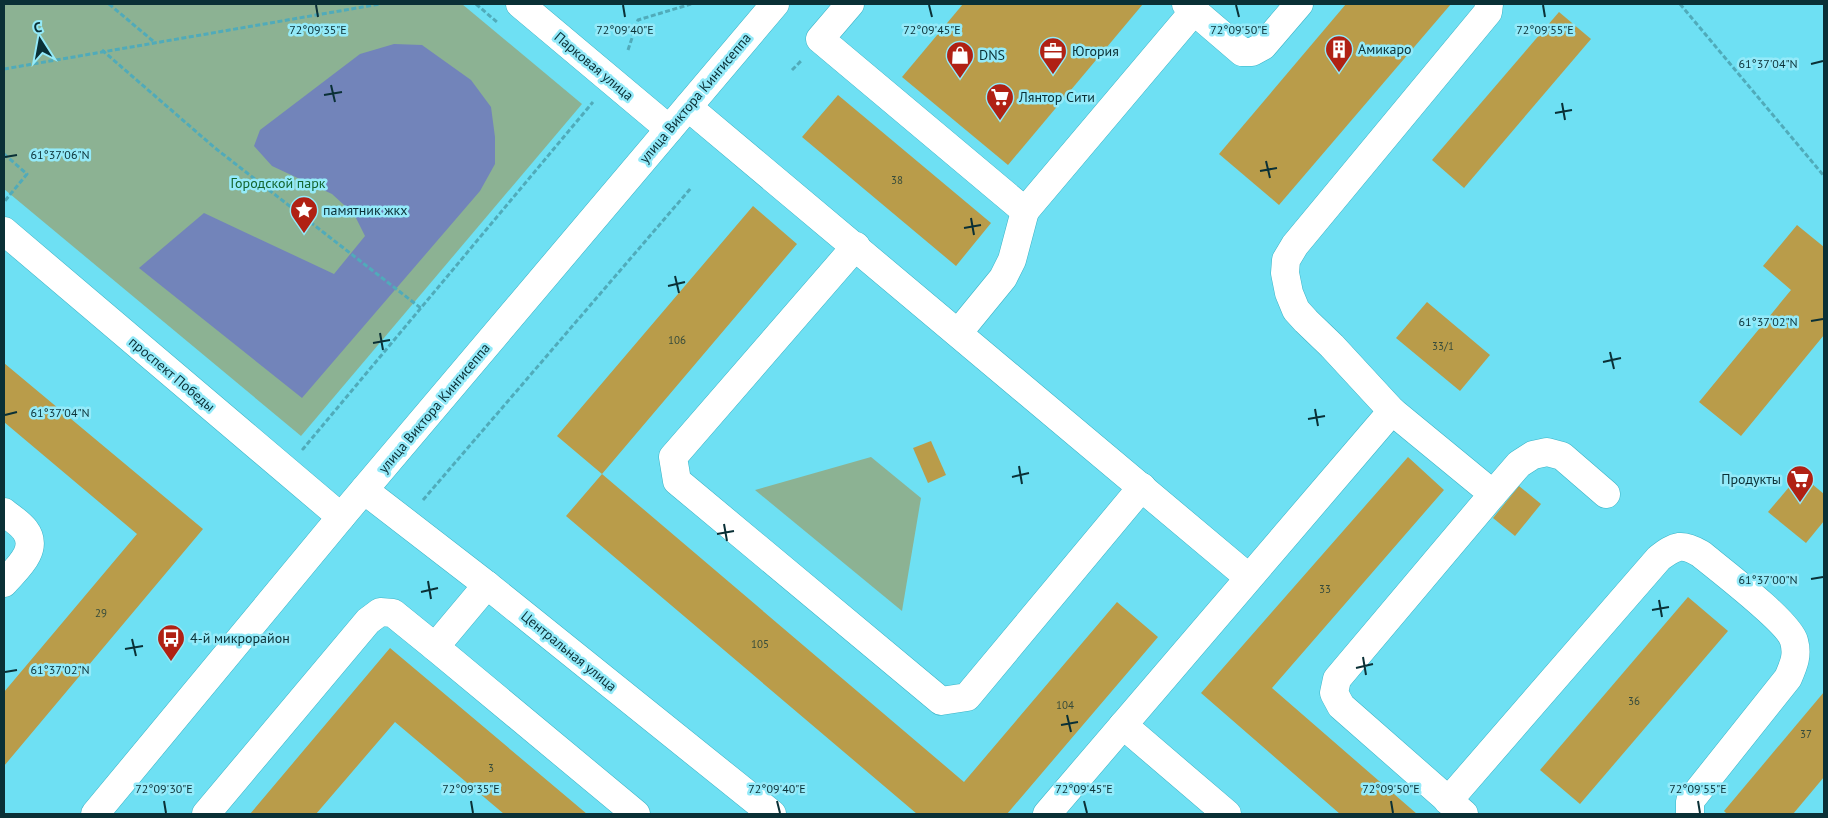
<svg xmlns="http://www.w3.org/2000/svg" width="1828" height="818" viewBox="0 0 1828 818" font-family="'PT Sans',sans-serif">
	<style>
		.green { fill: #8cb293 }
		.water { fill: #7284ba }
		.building { fill: #b99c4a }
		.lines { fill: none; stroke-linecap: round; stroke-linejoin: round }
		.minor-casing { stroke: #3bb3c6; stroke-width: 29 }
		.path { stroke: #50abba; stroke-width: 3; stroke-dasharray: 5 2.5; stroke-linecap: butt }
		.minor { stroke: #fff; stroke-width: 28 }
		.ticks { fill: none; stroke: #0a3036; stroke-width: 2 }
		.labels { text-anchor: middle; stroke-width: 5; stroke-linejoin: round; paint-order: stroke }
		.number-label { font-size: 11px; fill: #364b3b }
		.poi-label { font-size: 14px; fill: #0a3036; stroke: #94eaf9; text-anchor: start }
		.street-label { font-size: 14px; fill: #0a3036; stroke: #94eaf9 }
		.park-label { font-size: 14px; fill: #136530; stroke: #94eaf9 }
		.ticks-label { font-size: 12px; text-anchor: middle; fill: #0a3036; stroke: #94eaf9; stroke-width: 5; stroke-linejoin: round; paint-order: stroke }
	</style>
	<rect width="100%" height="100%" fill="#6ee0f3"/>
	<g class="green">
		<path d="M4,4H462L582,104L301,436L4,189Z"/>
		<path d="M871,457L921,498L902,611L755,490Z"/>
	</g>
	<path class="water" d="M394,44L422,45L471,80L491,107L495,137V164L480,191L302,398L139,268L204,213L334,274L365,236L354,214L332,194L272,166L254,146L260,130L360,54Z"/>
	<g class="building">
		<path d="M963,4H1143L1008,165L902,77Z"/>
		<path d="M1346,4H1451L1279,205L1219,154Z"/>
		<path d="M1559,12L1591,39L1464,188L1432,160Z"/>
		<path d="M838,95L991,223L956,266L802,137Z"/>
		<path d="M753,206L797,244L602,474L964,782L1117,602L1158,637L1007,814H917L566,516L602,474L557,436Z"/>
		<path d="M1797,225L1824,247V335L1741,436L1699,402L1791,290L1763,266Z"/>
		<path d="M1427,302L1490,355L1460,391L1396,338Z"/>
		<path d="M4,363L203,529L4,766V692L137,534L4,422Z"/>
		<path d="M931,441L946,475L928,483L913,448Z"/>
		<path d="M1408,457L1444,490L1272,688L1417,814H1340L1201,693Z"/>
		<path d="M1800,474L1824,494V521L1806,543L1768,512Z"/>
		<path d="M1519,486L1541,504L1515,536L1493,518Z"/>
		<path d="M1688,597L1728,631L1580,804L1540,770Z"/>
		<path d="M390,648L587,814H504L395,722L316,814H250Z"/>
		<path d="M1824,692V777L1793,814H1727L1724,811Z"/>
	</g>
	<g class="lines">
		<g class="minor-casing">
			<g id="minor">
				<path d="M520,4L669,129"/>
				<path d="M850,4L820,39L1025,211L1012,260L1003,278L958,333"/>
				<path d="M1186,4L1242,52H1252L1263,46L1299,4"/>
				<path d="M688,107L1248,577"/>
				<path d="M1025,211L1194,11"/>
				<path d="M4,231L341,517"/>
				<path d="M856,246L673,457L677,481L941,701L967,697L1142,487"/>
				<path d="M1392,411L1332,346L1306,321L1296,310L1289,293L1285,273L1286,260L1295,245L1488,12L1489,4"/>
				<path d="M364,490L487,585L772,814"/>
				<path d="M1493,494L1519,464L1533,455L1547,452L1562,456L1606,494"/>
				<path d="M4,512C10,517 20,523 25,530C40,550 16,569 4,583"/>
				<path d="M435,647L487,585"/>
				<path d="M1123,725L1227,814"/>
				<path d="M1448,801L1659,558C1676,545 1682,543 1701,554C1719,569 1789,622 1794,641C1798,655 1794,664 1788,678L1690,801V814"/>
				<path d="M95,814L341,517L775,4"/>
				<path d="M206,814L368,621L380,612L393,613L435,647L636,814"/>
				<path d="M1047,814L1392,411L1493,494L1337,679L1334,693L1341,706L1464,814"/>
			</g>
		</g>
		<g class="path">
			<path d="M109,4L153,41"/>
			<path d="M476,4L498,23"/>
			<path d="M1680,4L1824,176"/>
			<path d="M102,50L215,148L422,309"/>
			<path d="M628,50L638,20L691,4"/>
			<path d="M4,69L380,4"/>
			<path d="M792,70L802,60"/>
			<path d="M4,154L27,174L4,202"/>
			<path d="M302,448L303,449L593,102"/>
			<path d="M423,500L691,188"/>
		</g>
		<use href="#minor" class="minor"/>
	</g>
	<path class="ticks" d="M316,5L318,17M623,5L625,17M929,5L932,17M1236,5L1239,17M1543,5L1545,17M1811,64L1823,61M331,85L335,102M324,95L342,92M1562,103L1565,120M1555,113L1572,110M5,157L17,155M1266,161L1270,178M1260,171L1277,168M971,218L974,235M964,228L981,225M675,276L679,293M668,286L685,282M1811,321L1823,319M380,333L383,350M373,343L390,340M1610,352L1614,369M1603,362L1621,358M1315,409L1318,426M5,415L17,412M1308,419L1325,416M1019,466L1022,484M1012,477L1029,473M724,524L727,541M717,534L734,531M1811,579L1823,577M428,581L431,599M421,592L438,588M1659,600L1662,617M1652,610L1669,607M132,639L136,656M125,649L143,646M1363,657L1366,675M1356,668L1373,664M5,672L17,670M1067,715L1071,732M1061,725L1078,722M164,801L166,813M471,801L473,813M777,801L780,813M1084,801L1087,813M1391,801L1393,813M1698,801L1700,813"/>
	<defs>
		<g id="building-pin" transform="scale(1.4375)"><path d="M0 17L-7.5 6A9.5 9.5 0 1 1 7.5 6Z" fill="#b02114" stroke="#94eaf9"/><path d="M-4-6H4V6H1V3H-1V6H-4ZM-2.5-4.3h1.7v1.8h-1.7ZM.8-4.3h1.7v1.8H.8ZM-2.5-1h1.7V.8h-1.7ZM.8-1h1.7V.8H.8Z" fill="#fff"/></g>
		<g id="office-pin" transform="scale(1.4375)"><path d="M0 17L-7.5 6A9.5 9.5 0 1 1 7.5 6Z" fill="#b02114" stroke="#94eaf9"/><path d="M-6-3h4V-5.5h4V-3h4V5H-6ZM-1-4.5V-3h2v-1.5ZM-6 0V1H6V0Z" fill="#fff"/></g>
		<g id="shop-pin" transform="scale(1.4375)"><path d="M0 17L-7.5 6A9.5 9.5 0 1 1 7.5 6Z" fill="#b02114" stroke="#94eaf9"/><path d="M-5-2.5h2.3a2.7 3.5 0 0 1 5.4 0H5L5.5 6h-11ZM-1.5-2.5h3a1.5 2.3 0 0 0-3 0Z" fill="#fff"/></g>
		<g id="supermarket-pin" transform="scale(1.4375)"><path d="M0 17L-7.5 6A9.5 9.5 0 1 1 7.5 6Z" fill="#b02114" stroke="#94eaf9"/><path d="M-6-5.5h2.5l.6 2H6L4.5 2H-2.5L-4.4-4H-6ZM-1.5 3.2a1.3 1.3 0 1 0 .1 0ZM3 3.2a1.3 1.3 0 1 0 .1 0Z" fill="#fff"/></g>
		<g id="sight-pin" transform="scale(1.4375)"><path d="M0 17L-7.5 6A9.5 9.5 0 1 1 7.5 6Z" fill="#b02114" stroke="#94eaf9"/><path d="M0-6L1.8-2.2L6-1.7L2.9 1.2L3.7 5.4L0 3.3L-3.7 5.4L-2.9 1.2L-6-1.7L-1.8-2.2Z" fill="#fff"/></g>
		<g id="bus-pin" transform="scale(1.4375)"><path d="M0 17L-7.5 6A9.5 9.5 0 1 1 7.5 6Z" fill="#b02114" stroke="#94eaf9"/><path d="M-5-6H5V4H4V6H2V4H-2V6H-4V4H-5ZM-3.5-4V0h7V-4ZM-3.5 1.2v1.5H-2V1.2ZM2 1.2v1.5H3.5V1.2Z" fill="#fff"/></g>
	</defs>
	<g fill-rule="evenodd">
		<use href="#building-pin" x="1339" y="49"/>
		<use href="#office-pin" x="1053" y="51"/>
		<use href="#shop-pin" x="960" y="55"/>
		<use href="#supermarket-pin" x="1000" y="97"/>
		<use href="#sight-pin" x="304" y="210"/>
		<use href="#supermarket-pin" x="1800" y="479"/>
		<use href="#bus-pin" x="171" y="638"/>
	</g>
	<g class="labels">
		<g class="number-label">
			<text x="897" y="184">38</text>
			<text x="677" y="344">106</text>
			<text x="1443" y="350">33/1</text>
			<text x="1325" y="593">33</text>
			<text x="101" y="617">29</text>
			<text x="760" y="648">105</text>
			<text x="1634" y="705">36</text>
			<text x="1065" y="709">104</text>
			<text x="1806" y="738">37</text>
			<text x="491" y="772">3</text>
		</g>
		<g class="poi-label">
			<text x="1358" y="54">Амикаро</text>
			<text x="1072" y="56">Югория</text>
			<text x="979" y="60">DNS</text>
			<text x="1019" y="102">Лянтор Сити</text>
			<text x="323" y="215">памятник жкх</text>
			<text x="1781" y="484" text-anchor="end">Продукты</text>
			<text x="190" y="643">4-й микрорайон</text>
		</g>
		<g class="street-label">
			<text transform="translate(594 66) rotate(40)" y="5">Парковая улица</text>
			<text transform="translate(695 98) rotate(-50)" y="5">улица Виктора Кингисеппа</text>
			<text transform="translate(172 374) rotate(40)" y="5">проспект Победы</text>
			<text transform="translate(434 408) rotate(-50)" y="5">улица Виктора Кингисеппа</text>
			<text transform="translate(569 651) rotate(39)" y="5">Центральная улица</text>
		</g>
		<g class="park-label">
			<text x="278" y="188">Городской парк</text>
		</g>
	</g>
	<g class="ticks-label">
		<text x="318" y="34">72°09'35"E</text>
		<text x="625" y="34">72°09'40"E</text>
		<text x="932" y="34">72°09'45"E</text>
		<text x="1239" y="34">72°09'50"E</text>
		<text x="1545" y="34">72°09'55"E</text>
		<text x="1768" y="68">61°37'04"N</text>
		<text x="60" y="159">61°37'06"N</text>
		<text x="1768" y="326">61°37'02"N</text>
		<text x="60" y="417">61°37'04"N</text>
		<text x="1768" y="584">61°37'00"N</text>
		<text x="60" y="674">61°37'02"N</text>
		<text x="164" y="793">72°09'30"E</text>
		<text x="471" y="793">72°09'35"E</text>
		<text x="777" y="793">72°09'40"E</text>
		<text x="1084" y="793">72°09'45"E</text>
		<text x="1391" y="793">72°09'50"E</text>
		<text x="1698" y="793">72°09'55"E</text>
	</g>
	<rect width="1828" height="818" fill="none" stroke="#0a3036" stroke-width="10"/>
	<g transform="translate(40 40) rotate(349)" stroke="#94eaf9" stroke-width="4" paint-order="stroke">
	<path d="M0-4L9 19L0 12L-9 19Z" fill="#0a3036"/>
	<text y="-8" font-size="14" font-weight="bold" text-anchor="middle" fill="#0a3036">С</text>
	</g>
</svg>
